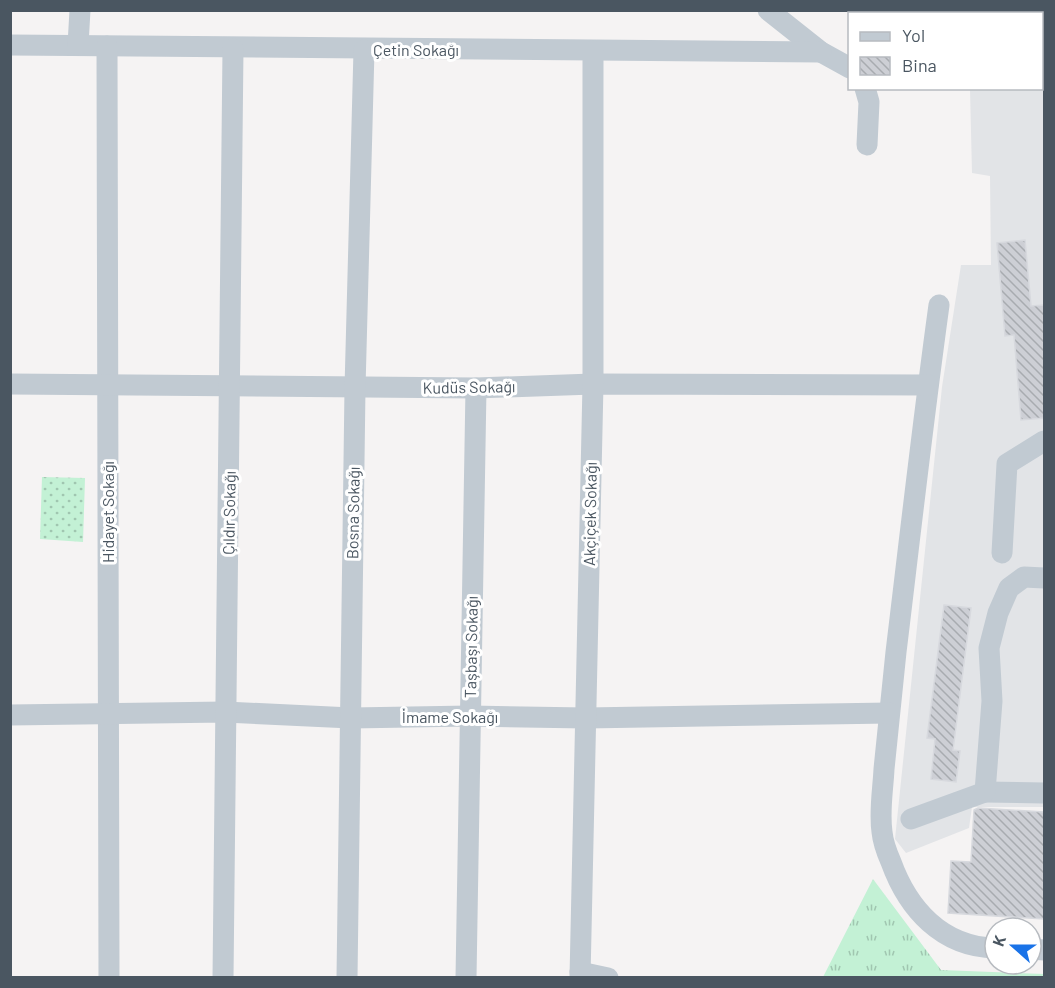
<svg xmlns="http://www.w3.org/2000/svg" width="1055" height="988" viewBox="0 0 1055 988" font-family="Barlow,sans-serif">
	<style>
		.airport { fill: #e2e4e7 }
		.grass { fill: url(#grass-tufts) }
		.park { fill: url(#park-dots) }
		.building { fill: url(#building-back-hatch); stroke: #d7d9de; stroke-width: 1.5 }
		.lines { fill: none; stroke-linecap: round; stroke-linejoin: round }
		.minor { stroke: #c1cad2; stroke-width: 21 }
		.labels { text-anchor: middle; stroke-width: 6; stroke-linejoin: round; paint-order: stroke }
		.street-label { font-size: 16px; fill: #4a5661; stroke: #fff }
	</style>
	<defs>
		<pattern id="grass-tufts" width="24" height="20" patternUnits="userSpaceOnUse" patternTransform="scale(1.5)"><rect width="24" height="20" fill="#c3f1d5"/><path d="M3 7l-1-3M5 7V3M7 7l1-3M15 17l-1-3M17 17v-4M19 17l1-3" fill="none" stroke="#a0c6b0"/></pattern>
		<pattern id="park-dots" width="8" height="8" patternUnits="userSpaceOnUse" patternTransform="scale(1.5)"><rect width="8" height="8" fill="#c3f1d5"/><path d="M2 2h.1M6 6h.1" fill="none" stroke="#a0c6b0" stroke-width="1.8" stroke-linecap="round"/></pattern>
		<pattern id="building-back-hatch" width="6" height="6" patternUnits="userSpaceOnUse" patternTransform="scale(1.5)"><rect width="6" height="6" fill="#cdcfd5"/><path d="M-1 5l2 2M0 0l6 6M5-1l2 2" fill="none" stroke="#a8abb0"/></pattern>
	</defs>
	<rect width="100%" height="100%" fill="#f5f3f3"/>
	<path class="airport" d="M979,10L1044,11V807H972L969,828L906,853L895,839L942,387L961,265H991L990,176L972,173L970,89L1042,88V14H977Z"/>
	<path class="grass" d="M873,879L941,970L1044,974V977H823Z"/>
	<path class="park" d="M42,477L85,478L83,542L40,539Z"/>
	<g class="building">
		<path d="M1025,240L1031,306L1044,305V418L1021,420L1014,335L1005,336L997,243Z"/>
		<path d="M944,605L971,608L953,750L960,751L956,782L931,779L935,739L927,738Z"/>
		<path d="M978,808L1044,812V919L948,913L951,861L971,862L974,810Z"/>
	</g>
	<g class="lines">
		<g class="minor">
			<path d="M768,10L821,52L850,68"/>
			<path d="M1042,10L1044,16"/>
			<path d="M878,14L879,10"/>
			<path d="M10,45L821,52"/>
			<path d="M78,45L80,10"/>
			<path d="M107,46L109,978"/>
			<path d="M865,88L869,102L867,145"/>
			<path d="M939,305C923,421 910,536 896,652C892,691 888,730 884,769C883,790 879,811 882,832C883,842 887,853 891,862C908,909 942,947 995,948"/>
			<path d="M10,384L476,388L593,384L928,385"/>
			<path d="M1002,553L1007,464L1044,441"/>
			<path d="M10,715L225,712L351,718L470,716L586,718L889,713"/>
			<path d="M985,792L1044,793"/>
			<path d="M911,819L985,792L992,701L989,648L998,613L1009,588L1024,577L1044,578"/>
			<path d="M1031,949L1044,950"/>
			<path d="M580,972L608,978"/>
			<path d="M223,978L233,49"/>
			<path d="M347,978L355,388L364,50"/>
			<path d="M466,978L476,388"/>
			<path d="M580,978L593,384V51"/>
		</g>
	</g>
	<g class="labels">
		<g class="street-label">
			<text x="416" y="56">Çetin Sokağı</text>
			<text transform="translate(469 387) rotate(-1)" y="6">Kudüs Sokağı</text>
			<text transform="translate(108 512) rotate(-90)" y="6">Hidayet Sokağı</text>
			<text transform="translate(229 513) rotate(-89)" y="6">Çıldır Sokağı</text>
			<text transform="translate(353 513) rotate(-89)" y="6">Bosna Sokağı</text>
			<text transform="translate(590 514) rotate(-89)" y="6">Akçiçek Sokağı</text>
			<text transform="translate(471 647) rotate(-89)" y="6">Taşbaşı Sokağı</text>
			<text x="450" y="723">İmame Sokağı</text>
		</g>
	</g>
	<rect width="1055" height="988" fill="none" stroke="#4a5661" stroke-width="24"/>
	<rect x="848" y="12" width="195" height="78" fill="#ffffff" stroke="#b7bbc0" stroke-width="1.5"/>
	<rect x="860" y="32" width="30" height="9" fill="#c1cad2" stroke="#b7bbc0" stroke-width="1.5"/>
	<text x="902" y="42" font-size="18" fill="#4a5661">Yol</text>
	<rect x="860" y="57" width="30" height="18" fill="url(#building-back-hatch)" stroke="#b7bbc0" stroke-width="1.5"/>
	<text x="902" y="72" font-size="18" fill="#4a5661">Bina</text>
	<g transform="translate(1013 946) rotate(291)"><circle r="28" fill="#ffffff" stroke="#b7bbc0" stroke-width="1.5"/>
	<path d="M0-4.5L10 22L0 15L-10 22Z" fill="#1a73e8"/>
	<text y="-9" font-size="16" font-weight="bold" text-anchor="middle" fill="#4a5661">K</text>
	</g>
</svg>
